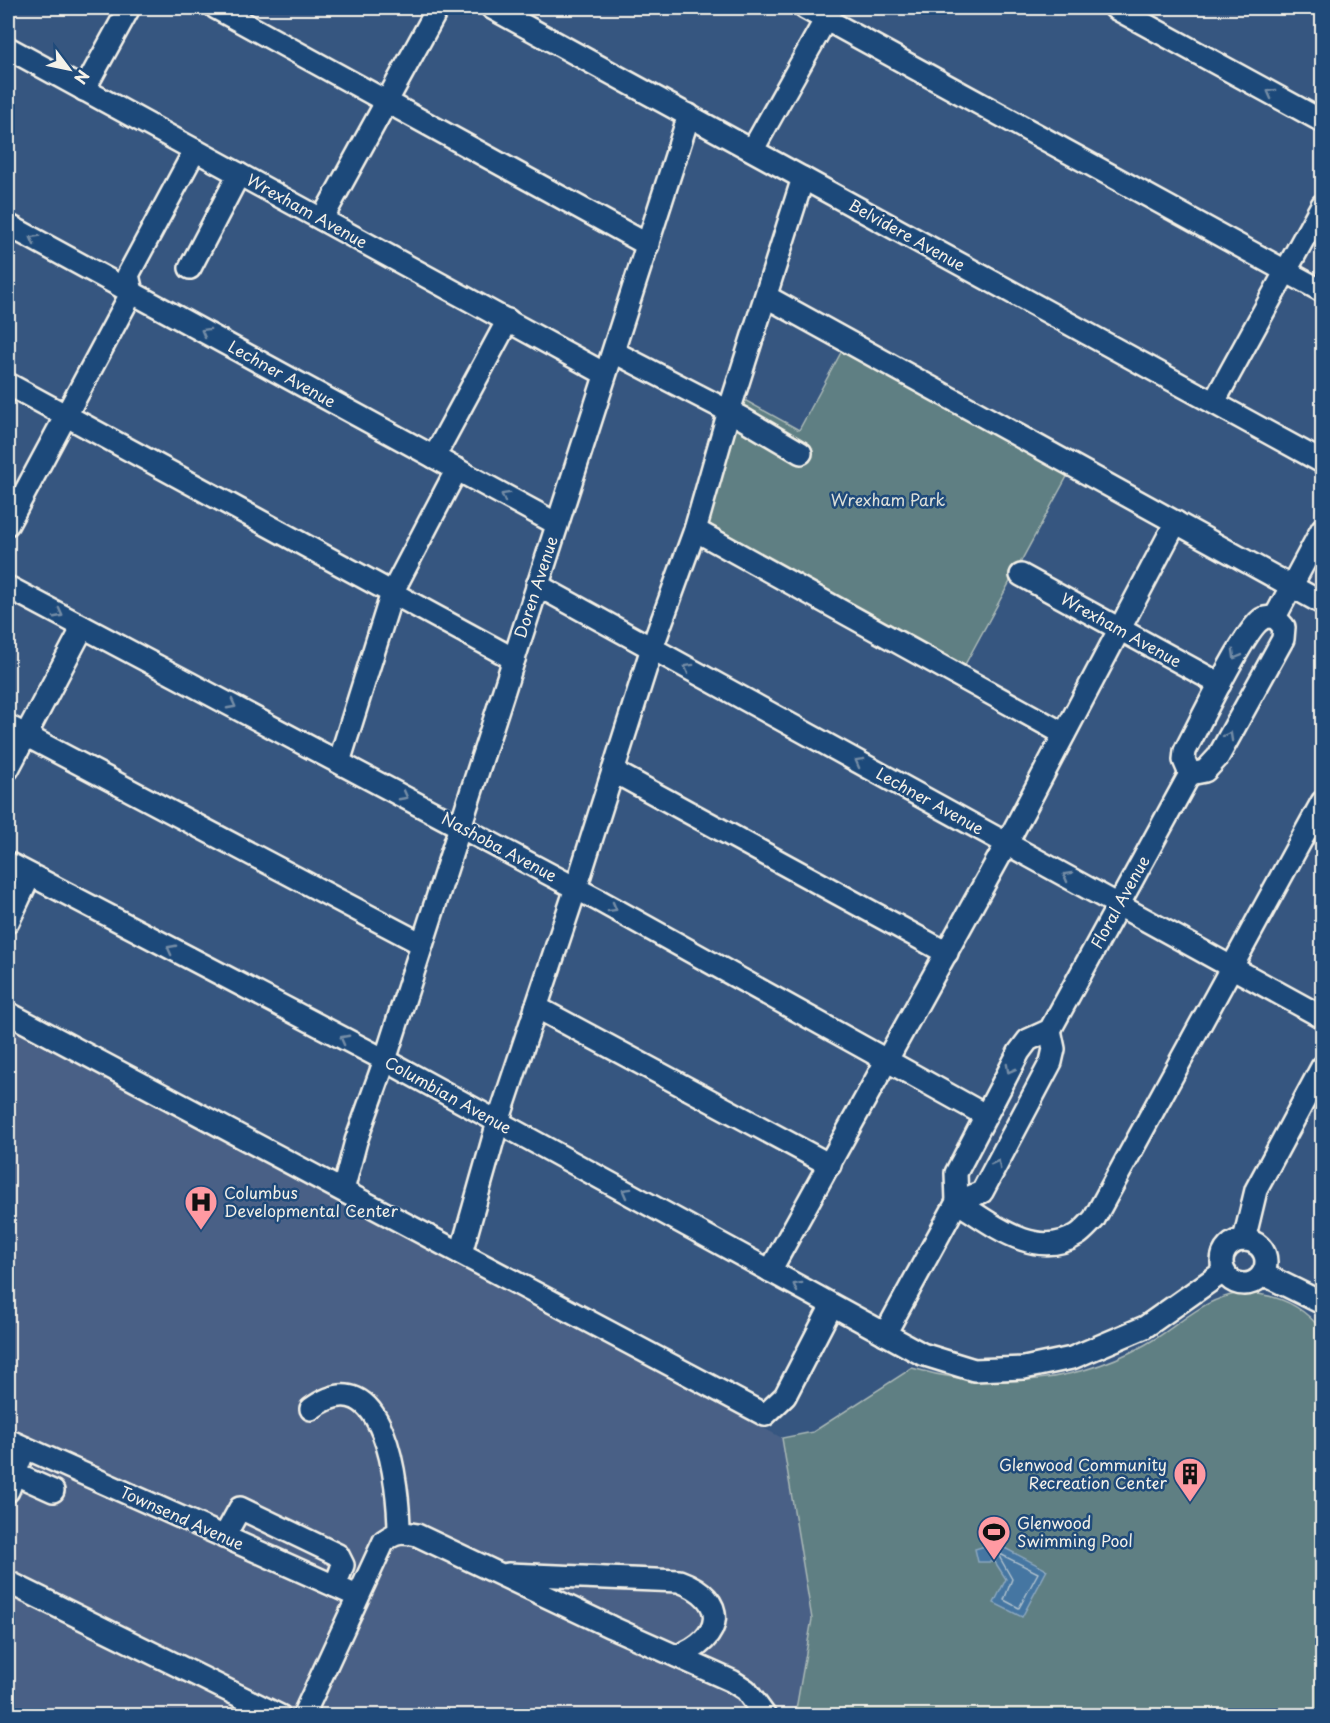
<svg xmlns="http://www.w3.org/2000/svg" width="1330" height="1723" viewBox="0 0 1330 1723" font-family="'Playpen Sans',sans-serif">
	<style>
		.built { fill: #496186 }
		.green { fill: #5f7f83; stroke: #aab8b6; stroke-width: 1.5 }
		.water { fill: #4576a2; stroke: #8ba7be; stroke-width: 1.5 }
		.lines { fill: none; stroke-linecap: round; stroke-linejoin: round }
		.shore { stroke: #aec0cc; stroke-width: 1.5 }
		.minor-casing { stroke: #f4f1e8; stroke-width: 26 }
		.minor { stroke: #1f4a7a; stroke-width: 21 }
		.oneway { stroke: #748da6 }
		.labels { text-anchor: middle; stroke-width: 5; stroke-linejoin: round; paint-order: stroke }
		.street-label { font-size: 16px; fill: #f4f1e8; stroke: #1f4a7a }
		.park-label { font-size: 16px; fill: #dee0d9; stroke: #1f4a7a }
		.poi-label { font-size: 16px; fill: #f4f1e8; stroke: #1f4a7a; text-anchor: start }
	</style>
	<rect width="100%" height="100%" fill="#365680"/>
	<filter id="ink" filterUnits="userSpaceOnUse"><feTurbulence type="fractalNoise" baseFrequency=".0167" numOctaves="2"/><feDisplacementMap in="SourceGraphic" scale="12" xChannelSelector="R" yChannelSelector="G"/><feConvolveMatrix kernelMatrix="1 2 1 2 8 2 1 2 1" color-interpolation-filters="sRGB"/></filter>
	<g filter="url(#ink)">
		<path class="built" d="M8,1025L782,1438L812,1619L795,1715H8Z"/>
		<g class="green">
			<path d="M844,347L1070,471L962,670L700,525L741,398L799,430Z"/>
			<path d="M1241,1293C1274,1293 1302,1304 1322,1331V1715H795L812,1619L782,1438L813,1432L912,1368C995,1392 1083,1384 1158,1337C1186,1319 1206,1298 1241,1293Z"/>
		</g>
		<path class="water" d="M995,1543L1047,1570L1022,1617L994,1603L1006,1579L995,1562H978L975,1549Z"/>
		<g class="lines">
			<path class="shore" d="M1000,1554L1038,1573L1019,1608L1004,1600L1012,1579L1000,1558Z"/>
			<g class="minor-casing">
				<g id="minor">
					<path d="M216,8L648,245"/>
					<path d="M492,8L1322,462"/>
					<path d="M805,8L1322,291"/>
					<path d="M1115,8L1322,121"/>
					<path d="M8,48L605,374"/>
					<path d="M84,90L129,8"/>
					<path d="M753,149L832,8"/>
					<path d="M322,219L438,8"/>
					<path d="M8,225L557,524"/>
					<path d="M190,268L239,174"/>
					<path d="M767,297L1322,603"/>
					<path d="M614,352L740,417L801,453"/>
					<path d="M8,384L514,659"/>
					<path d="M1214,402L1322,205"/>
					<path d="M434,457L508,320"/>
					<path d="M8,524L132,292L128,275L195,150"/>
					<path d="M695,530L1064,734"/>
					<path d="M1021,575L1220,684"/>
					<path d="M537,585L1322,1017"/>
					<path d="M8,587L600,901L985,1115"/>
					<path d="M1275,617L1322,529"/>
					<path d="M8,726L422,944"/>
					<path d="M339,762L392,593L457,469"/>
					<path d="M8,769L83,627"/>
					<path d="M613,771L947,953"/>
					<path d="M1190,774L1184,760L1185,751C1196,730 1246,627 1262,619C1265,617 1271,617 1275,617"/>
					<path d="M8,863L385,1060L922,1354L974,1370L1024,1368L1072,1358L1145,1327L1223,1272"/>
					<path d="M8,922L30,875"/>
					<path d="M536,1007L830,1165"/>
					<path d="M8,1013L765,1415L785,1396L832,1305"/>
					<path d="M343,1190L356,1141L385,1060L689,115"/>
					<path d="M957,1202C991,1223 1035,1261 1077,1235C1083,1231 1089,1224 1094,1219L1322,802"/>
					<path d="M957,1202L982,1192L1051,1062L1054,1049L1050,1030"/>
					<circle cx="1244" cy="1262" r="22"/>
					<path d="M1244,1240L1256,1190L1322,1067"/>
					<path d="M461,1253L498,1122L576,888L652,648L695,530L729,411L803,178"/>
					<path d="M770,1271L1007,843L1176,522"/>
					<path d="M1263,1274L1322,1303"/>
					<path d="M885,1334L957,1202L956,1173L1019,1052L1028,1040L1050,1030L1190,774L1205,771L1218,757L1283,639L1284,627L1275,617"/>
					<path d="M311,1409C385,1354 399,1486 399,1533"/>
					<path d="M8,1440L357,1596"/>
					<path d="M15,1474L53,1491"/>
					<path d="M8,1491L25,1448"/>
					<path d="M224,1537L240,1508L338,1555L343,1565L335,1586"/>
					<path d="M508,1574L679,1581C729,1599 724,1639 677,1656"/>
					<path d="M8,1582L280,1716"/>
					<path d="M303,1716L384,1541C396,1532 403,1532 417,1535L611,1627L732,1681L746,1690L765,1716"/>
				</g>
			</g>
			<use href="#minor" class="minor"/>
		</g>
		<defs><path id="oneway-chevron" d="M-2-3.5L2.5 0L-2 3.5" fill="none" stroke-width="1.6" stroke-linecap="round" stroke-linejoin="round" transform="scale(1.5)"/></defs>
		<g class="oneway">
			<use href="#oneway-chevron" transform="translate(1271 93) rotate(-151)"/>
			<use href="#oneway-chevron" transform="translate(34 239) rotate(-151)"/>
			<use href="#oneway-chevron" transform="translate(205 332) rotate(-151)"/>
			<use href="#oneway-chevron" transform="translate(505 496) rotate(-151)"/>
			<use href="#oneway-chevron" transform="translate(59 614) rotate(28)"/>
			<use href="#oneway-chevron" transform="translate(1236 655) rotate(120)"/>
			<use href="#oneway-chevron" transform="translate(688 668) rotate(-151)"/>
			<use href="#oneway-chevron" transform="translate(232 705) rotate(28)"/>
			<use href="#oneway-chevron" transform="translate(1229 736) rotate(-61)"/>
			<use href="#oneway-chevron" transform="translate(859 762) rotate(-151)"/>
			<use href="#oneway-chevron" transform="translate(404 796) rotate(28)"/>
			<use href="#oneway-chevron" transform="translate(1067 876) rotate(-151)"/>
			<use href="#oneway-chevron" transform="translate(613 908) rotate(29)"/>
			<use href="#oneway-chevron" transform="translate(171 949) rotate(-152)"/>
			<use href="#oneway-chevron" transform="translate(344 1039) rotate(-152)"/>
			<use href="#oneway-chevron" transform="translate(1010 1069) rotate(118)"/>
			<use href="#oneway-chevron" transform="translate(997 1164) rotate(-62)"/>
			<use href="#oneway-chevron" transform="translate(626 1192) rotate(-151)"/>
			<use href="#oneway-chevron" transform="translate(797 1286) rotate(-151)"/>
		</g>
	</g>
	<defs>
		<g id="hospital-pin" transform="scale(1.725)"><path d="M0 17L-7.5 6A9.5 9.5 0 1 1 7.5 6Z" fill="#ff9aa2" stroke="#1f4a7a"/><path d="M-5-5h3v3.5h4V-5h3V5h-3V1.5h-4V5h-3Z" fill="#111"/></g>
		<g id="building-pin" transform="scale(1.725)"><path d="M0 17L-7.5 6A9.5 9.5 0 1 1 7.5 6Z" fill="#ff9aa2" stroke="#1f4a7a"/><path d="M-4-6H4V6H1V3H-1V6H-4ZM-2.5-4.3h1.7v1.8h-1.7ZM.8-4.3h1.7v1.8H.8ZM-2.5-1h1.7V.8h-1.7ZM.8-1h1.7V.8H.8Z" fill="#111"/></g>
		<g id="stadium-pin" transform="scale(1.725)"><path d="M0 17L-7.5 6A9.5 9.5 0 1 1 7.5 6Z" fill="#ff9aa2" stroke="#1f4a7a"/><path d="M0-5a6.5 5 0 1 0 0 10a6.5 5 0 1 0 0-10ZM-3.5-1.8h7v3.6h-7Z" fill="#111"/></g>
	</defs>
	<g fill-rule="evenodd">
		<use href="#hospital-pin" x="201" y="1202"/>
		<use href="#building-pin" x="1190" y="1474"/>
		<use href="#stadium-pin" x="994" y="1532"/>
	</g>
	<g class="labels">
		<g class="street-label">
			<text transform="translate(307 211) rotate(29)" y="6">Wrexham Avenue</text>
			<text transform="translate(907 235) rotate(29)" y="6">Belvidere Avenue</text>
			<text transform="translate(282 374) rotate(29)" y="6">Lechner Avenue</text>
			<text transform="translate(536 587) rotate(-72)" y="6">Doren Avenue</text>
			<text transform="translate(1121 630) rotate(29)" y="6">Wrexham Avenue</text>
			<text transform="translate(930 801) rotate(29)" y="6">Lechner Avenue</text>
			<text transform="translate(499 847) rotate(28)" y="6">Nashoba Avenue</text>
			<text transform="translate(1120 902) rotate(-61)" y="6">Floral Avenue</text>
			<text transform="translate(448 1095) rotate(29)" y="6">Columbian Avenue</text>
			<text transform="translate(182 1518) rotate(24)" y="6">Townsend Avenue</text>
		</g>
		<g class="park-label">
			<text x="888" y="506">Wrexham Park</text>
		</g>
		<g class="poi-label">
			<text x="224" y="1199">Columbus<tspan x="224" dy="18">Developmental Center</tspan></text>
			<text x="1167" y="1471" text-anchor="end">Glenwood Community<tspan x="1167" dy="18">Recreation Center</tspan></text>
			<text x="1017" y="1529">Glenwood<tspan x="1017" dy="18">Swimming Pool</tspan></text>
		</g>
	</g>
	<rect width="1330" height="1723" fill="none" stroke="#1f4a7a" stroke-width="30"/>
	<rect x="15" y="15" width="1300" height="1693" fill="none" stroke="#f4f1e8" stroke-width="2" filter="url(#ink)"/>
	<g transform="translate(69 69) rotate(122)" stroke="#1f4a7a" stroke-width="4.5" paint-order="stroke">
	<path d="M0-4.5L10 22L0 15L-10 22Z" fill="#f4f1e8"/>
	<text y="-9" font-size="16" font-weight="bold" text-anchor="middle" fill="#f4f1e8">N</text>
	</g>
</svg>
